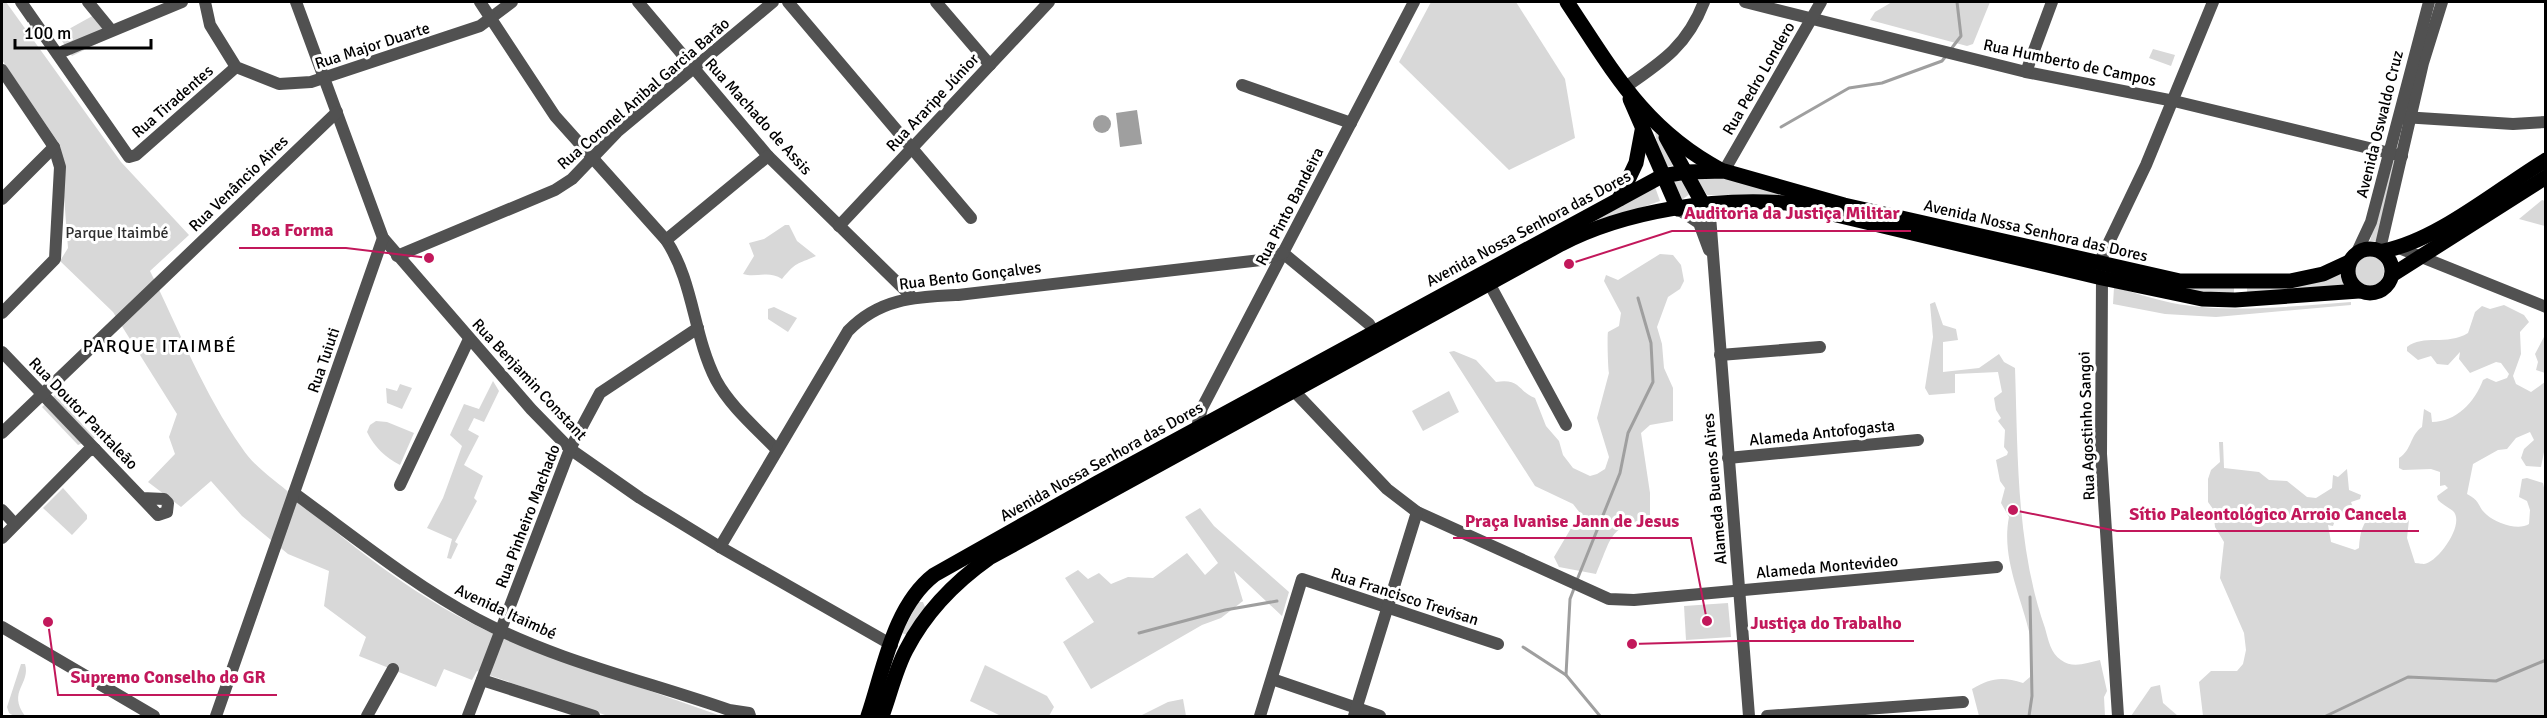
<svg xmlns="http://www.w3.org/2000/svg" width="2547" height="718" viewBox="0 0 2547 718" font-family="Signika,sans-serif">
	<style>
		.green { fill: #d8d8d8 }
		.water { fill: #9f9f9f }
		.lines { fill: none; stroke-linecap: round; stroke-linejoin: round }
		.stream { stroke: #9f9f9f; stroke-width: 3 }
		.minor { stroke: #515151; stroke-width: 12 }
		.major { stroke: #000; stroke-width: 15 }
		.labels { text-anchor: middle; stroke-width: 6; stroke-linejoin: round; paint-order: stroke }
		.street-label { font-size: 16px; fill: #000; stroke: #fff }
		.park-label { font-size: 16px; fill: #2f2f2f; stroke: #fff }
		.neighbourhood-label { font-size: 18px; letter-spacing: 1.5px; fill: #000; stroke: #fff }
		.leader { fill: none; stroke: #c2185b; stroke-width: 2 }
		.callout-dot { fill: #c2185b; stroke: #fff; stroke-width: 2 }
		.callout-label { font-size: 18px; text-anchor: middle; font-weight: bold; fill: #c2185b; stroke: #fff; stroke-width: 6; stroke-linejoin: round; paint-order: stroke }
	</style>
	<rect width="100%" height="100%" fill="#fff"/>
	<g class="green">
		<path d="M2,2H6L121,162L189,235L150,271C179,330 204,394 242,448C253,466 276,481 292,495C360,554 433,611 518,644L721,716H608L477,671L472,680L444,669L436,687L359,656L366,637L324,606L329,571L288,554L242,516L211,481L181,507L148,482L175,454L169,437L177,414L113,312L60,261L68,248L60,145L2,60Z"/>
		<path d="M1431,2H1516L1565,79L1575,138L1509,170L1399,62Z"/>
		<path d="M1892,2H1990L1973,44L1967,46L1870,20L1875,12Z"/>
		<path d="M96,14L113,36L72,56L58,35Z"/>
		<path d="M2153,49L2175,55L2171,66L2149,58Z"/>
		<path d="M1655,133H1657L1678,164L1663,168Z"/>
		<path d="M2392,160L2396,161L2377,241H2370Z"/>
		<path d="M1695,176L1721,177L2234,288V294H2206L1752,195H1707Z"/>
		<path d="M1679,179H1685L1691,193L1683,199H1679L1674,182Z"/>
		<path d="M1655,187L1660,201L1581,229Z"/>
		<path d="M2542,200L2545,201V226L2519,219Z"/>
		<path d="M785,225H789L797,241L816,256C796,265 797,261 782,279C769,270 756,278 743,274L754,256L749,243L764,239Z"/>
		<path d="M1660,254L1673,255L1681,265L1684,281L1680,289L1668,297L1657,327L1662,344L1664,368L1673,388V421L1650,425L1641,433L1650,493V519C1608,526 1612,538 1596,574L1559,567L1554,557L1580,513L1573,504L1535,486L1449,352L1454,351L1476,360L1496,382C1521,378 1518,392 1535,398L1546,426L1559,441L1563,455L1573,468L1590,476L1597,474L1605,469L1609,457L1597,418L1609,373C1608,369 1607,336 1608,332L1619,326L1621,313L1604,281L1606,275L1618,280Z"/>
		<circle cx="2368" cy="271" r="16"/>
		<path d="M2341,274L2346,288L2247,294V287Z"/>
		<path d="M2114,287C2133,292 2153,299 2172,303C2230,314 2293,306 2351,302V305L2216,317L2165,314L2113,304Z"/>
		<path d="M1935,302L1943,325L1956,329L1958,340L1943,342V372L1979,368L1999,354L2004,362L2015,368C2018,455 2016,545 2045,628C2048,639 2051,654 2061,660C2073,669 2086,663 2100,660L2107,691L2104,697L2105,716H1979L1972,689C1990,678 2002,676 2023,683L2030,677C2030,664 2033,647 2030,635C2021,596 2001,557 2009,517L2001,503L2005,488L2000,481L1996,460L2007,455L2008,452L2004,447L2005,430L1998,421L2001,418L1996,410L1994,398L2002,392L1998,372L1955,374V393L1929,395L1925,388L1933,337L1930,304Z"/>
		<path d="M2504,305L2524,315L2529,322L2520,332L2521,354L2513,376L2516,384L2531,392L2545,382V447L2541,467L2526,466L2521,458L2524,449L2534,440L2530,432L2516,438L2507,449L2498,450L2473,464L2467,494C2482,502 2477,507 2487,515C2496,523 2518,531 2529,524L2530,510L2527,501L2519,497L2522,479L2527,478L2543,483L2546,497L2545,716H2203L2199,682L2211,671H2237L2243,664L2246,650L2244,633L2220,578L2224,542L2215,527L2213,509L2208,502V479L2211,470L2220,462L2219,442H2223L2224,468L2259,472L2269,480L2287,481L2307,497L2316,498L2332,488L2333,475L2338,477L2347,469L2349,490L2361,495L2360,499L2351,502L2354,510L2350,523L2339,509L2333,526L2328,525L2331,542L2355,550L2359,548C2360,533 2362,522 2374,513C2387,514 2397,519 2409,520L2407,538L2415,563C2416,563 2423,564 2424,564C2437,563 2466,524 2453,511C2449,508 2442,504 2438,500L2437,496L2448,488L2445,485L2440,486V472L2431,469L2403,470L2399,468V458C2412,450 2410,435 2422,427L2424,409L2431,413L2432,422C2456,422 2475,402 2483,380L2487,378L2496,382L2507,378L2509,374L2501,363L2496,362L2470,373L2459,359L2460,352L2448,365L2437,364L2431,356L2418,360L2407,351V347C2423,334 2447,346 2468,333L2475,312L2482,306L2490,309Z"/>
		<path d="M774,307L797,318L788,332L768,319V309Z"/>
		<path d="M2545,335V373L2536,370L2538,362L2535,354Z"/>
		<path d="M493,381L499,391L484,422L474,418L468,430L479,436L464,465L483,476L474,498L477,501L455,542L458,544L451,559L447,558L452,539L427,528L443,498L462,446L450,435L464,404L479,409Z"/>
		<path d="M400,384L412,388L402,409L387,403L386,388L397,391Z"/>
		<path d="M1449,391L1459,412L1423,431L1412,411Z"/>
		<path d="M55,395L95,438L78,445L42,407Z"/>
		<path d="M376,421L387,422L414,433L400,465C385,457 375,448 367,432L370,425Z"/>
		<path d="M63,488L87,515V519L72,535L43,508Z"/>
		<path d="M1200,508L1214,526L1289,592L1282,616L1234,571L1243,601L1221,618L1202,625L1091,689L1063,642L1094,622L1065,578L1078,570L1088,579L1099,573L1111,584L1128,577L1153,578L1187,553L1205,575L1218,563L1185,517Z"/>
		<path d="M918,602H923L925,607L907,635L902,633Z"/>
		<path d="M1728,603L1731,637L1686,640L1684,606Z"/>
		<path d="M21,664H25C31,684 7,691 25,716H14L9,713L7,707Z"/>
		<path d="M985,665L1047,696L1054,707L1049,716H1001L970,701Z"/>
		<path d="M2160,685L2163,703L2178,716H2131L2151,687Z"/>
		<path d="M1183,699L1186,716H1140L1168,702Z"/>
	</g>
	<g class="water">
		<path d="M1137,110L1142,144L1120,147L1116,113Z"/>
		<circle cx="1102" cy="124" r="9"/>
	</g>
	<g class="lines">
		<g class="stream">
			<path d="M1951,49L1961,36L1957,2"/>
			<path d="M1781,127L1849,88L1882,83L1942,61L1946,56"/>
			<path d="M1577,580L1620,473L1628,433L1653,382L1651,343L1638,298"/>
			<path d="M1575,586L1570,599L1566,675L1600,716"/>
			<path d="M1139,633L1225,610L1277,601"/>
			<path d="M1523,647L1566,675"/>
			<path d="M2029,716L2032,696L2030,597"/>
			<path d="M2326,716L2408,677L2496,681L2546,660"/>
		</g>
		<g class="minor">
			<path d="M21,2L129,157L136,155L236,67"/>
			<path d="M88,2L111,30"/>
			<path d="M205,2L210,25L236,67L279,84L311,82L480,26L512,2"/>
			<path d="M296,2L383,238L531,409L570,449L640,498L720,547L892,645"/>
			<path d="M480,2L555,116L666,240C694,282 693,335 716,380C730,406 756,428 777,450"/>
			<path d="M638,2L768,156L912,297"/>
			<path d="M788,2L971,218"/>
			<path d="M936,2L990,65"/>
			<path d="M1745,2L2026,72L2174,101L2402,156"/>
			<path d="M64,51L182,2"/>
			<path d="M2,70L54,147L60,167L55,259L2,313"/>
			<path d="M2026,72L2052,2"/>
			<path d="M1242,85L1351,123"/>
			<path d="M1624,88C1662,62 1687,46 1704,2"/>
			<path d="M2403,117L2513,124L2546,122"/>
			<path d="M1724,171L1821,2"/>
			<path d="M2,199L54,147"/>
			<path d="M1704,206L1710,216L1749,716"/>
			<path d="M1678,209L1699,223L1709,250"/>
			<path d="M839,226L1049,2"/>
			<path d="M666,240L768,156"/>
			<path d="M2399,248L2546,307"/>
			<path d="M2380,249L2423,63L2442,2"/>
			<path d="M2357,252L2371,222L2429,2"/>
			<path d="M1283,253L1369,324L1378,338"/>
			<path d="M397,256L555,190L572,179L617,132L773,2"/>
			<path d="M2099,263L2146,165L2213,2"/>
			<path d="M2102,278L2101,454L2118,716"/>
			<path d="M1489,283L1566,425"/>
			<path d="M2,352L158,515L167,512L168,503L164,499L142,498"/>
			<path d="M1720,355L1820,347"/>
			<path d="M1293,390L1387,489L1417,512L1609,599L1634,600L1997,567"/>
			<path d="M2,433L337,112"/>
			<path d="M1201,434L1198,423L1202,408L1414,2"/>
			<path d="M1728,458L1918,440"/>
			<path d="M400,485L469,339"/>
			<path d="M294,493C353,536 412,584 477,619C556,661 646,681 729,710L749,713L750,716"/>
			<path d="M2,510L15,524"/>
			<path d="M2,538L88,451L95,449"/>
			<path d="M720,547L848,331C880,298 915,297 958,295L1261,260L1283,253"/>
			<path d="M2,627L154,716"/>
			<path d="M1272,679L1380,716"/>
			<path d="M482,680L594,716"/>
			<path d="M216,716L383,238"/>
			<path d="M367,716L393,669"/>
			<path d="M468,716L570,449L600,393L698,328"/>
			<path d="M1260,716L1302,579L1498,644"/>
			<path d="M1354,716L1417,512"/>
			<path d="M1767,716L1963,702"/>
		</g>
		<g class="major">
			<path d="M1567,2C1613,71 1644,129 1721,170"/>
			<path d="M1630,99L1678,209"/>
			<path d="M1666,137L1704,206"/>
			<path d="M1619,199L1636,163L1642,131"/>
			<circle cx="2370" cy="271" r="22"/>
			<path d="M2383,251C2437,241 2498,189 2546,160"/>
			<path d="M2392,275L2546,177"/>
			<path d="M868,716C884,669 893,607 934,575L1097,483L1662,176L1686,172L1724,171L1844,205L2180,281H2290L2323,274L2349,262"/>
			<path d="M882,716C890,695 895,671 906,650C925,613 955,582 989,558L1561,244C1627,210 1713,198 1786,203L2102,278L2202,299L2235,300L2359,291"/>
		</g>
	</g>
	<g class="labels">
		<g class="street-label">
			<text transform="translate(372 45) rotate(-18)" y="6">Rua Major Duarte</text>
			<text transform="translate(2070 62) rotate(12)" y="6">Rua Humberto de Campos</text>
			<text transform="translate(1758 78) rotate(-60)" y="6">Rua Pedro Londero</text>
			<text transform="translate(643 93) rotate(-41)" y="6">Rua Coronel Anibal Garcia Barão</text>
			<text transform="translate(172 101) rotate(-41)" y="6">Rua Tiradentes</text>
			<text transform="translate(932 102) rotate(-47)" y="6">Rua Araripe Júnior</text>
			<text transform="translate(759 116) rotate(48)" y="6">Rua Machado de Assis</text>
			<text transform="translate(2379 124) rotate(-76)" y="6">Avenida Oswaldo Cruz</text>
			<text transform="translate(238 183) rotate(-44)" y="6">Rua Venâncio Aires</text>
			<text transform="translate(1289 206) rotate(-63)" y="6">Rua Pinto Bandeira</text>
			<text transform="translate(1528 228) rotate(-28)" y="6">Avenida Nossa Senhora das Dores</text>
			<text transform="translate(2036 230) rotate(13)" y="6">Avenida Nossa Senhora das Dores</text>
			<text transform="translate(970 275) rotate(-7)" y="6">Rua Bento Gonçalves</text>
			<text transform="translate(323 360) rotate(-71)" y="6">Rua Tuiuti</text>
			<text transform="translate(530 379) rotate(47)" y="6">Rua Benjamin Constant</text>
			<text transform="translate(84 413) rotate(46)" y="6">Rua Doutor Pantaleão</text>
			<text transform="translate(2086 426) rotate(-92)" y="6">Rua Agostinho Sangoi</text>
			<text transform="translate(1822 432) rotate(-6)" y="6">Alameda Antofogasta</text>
			<text transform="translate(1101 461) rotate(-29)" y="6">Avenida Nossa Senhora das Dores</text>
			<text transform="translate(1714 489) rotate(-95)" y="6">Alameda Buenos Aires</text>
			<text transform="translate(527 516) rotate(-69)" y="6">Rua Pinheiro Machado</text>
			<text transform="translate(1827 566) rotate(-5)" y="6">Alameda Montevideo</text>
			<text transform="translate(1405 596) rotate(18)" y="6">Rua Francisco Trevisan</text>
			<text transform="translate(506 611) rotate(25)" y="6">Avenida Itaimbé</text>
		</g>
		<g class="park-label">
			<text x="117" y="238">Parque Itaimbé</text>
		</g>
		<g class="neighbourhood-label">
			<text x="160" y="352">PARQUE ITAIMBÉ</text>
		</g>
	</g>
	<path class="leader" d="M1569 264L1672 231H1911M429 258L346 248H239M2013 510L2117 531H2419M1707 621L1691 538H1453M1632 644L1738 641H1914M48 622L58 695H277"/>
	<g class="callout-dot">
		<circle cx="1569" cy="264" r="6"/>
		<circle cx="429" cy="258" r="6"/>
		<circle cx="2013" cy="510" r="6"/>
		<circle cx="1707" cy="621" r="6"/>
		<circle cx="1632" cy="644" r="6"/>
		<circle cx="48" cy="622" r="6"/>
	</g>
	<g class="callout-label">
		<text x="1792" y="219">Auditoria da Justiça Militar</text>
		<text x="292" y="236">Boa Forma</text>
		<text x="2268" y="520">Sítio Paleontológico Arroio Cancela</text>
		<text x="1572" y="527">Praça Ivanise Jann de Jesus</text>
		<text x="1826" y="629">Justiça do Trabalho</text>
		<text x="168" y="683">Supremo Conselho do GR</text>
	</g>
	<rect width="2547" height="718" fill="none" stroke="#000000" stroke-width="6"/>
	<path d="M15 39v9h136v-9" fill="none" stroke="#000000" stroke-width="3"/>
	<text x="24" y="39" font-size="18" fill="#000000" stroke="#ffffff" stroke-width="4.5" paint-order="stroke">100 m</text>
</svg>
